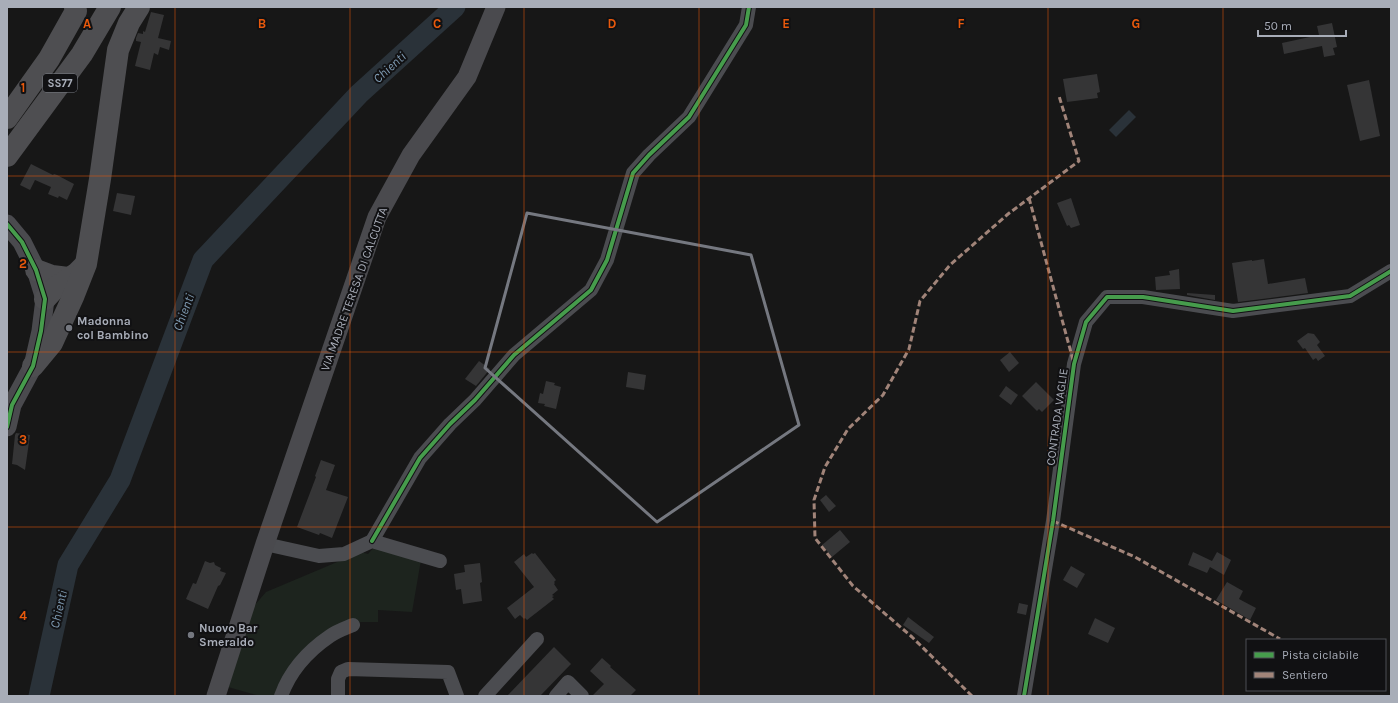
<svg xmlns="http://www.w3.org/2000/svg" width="1398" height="703" viewBox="0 0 1398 703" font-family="Karla,sans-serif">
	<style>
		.green { fill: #1d241e }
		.water { fill: #2a3239 }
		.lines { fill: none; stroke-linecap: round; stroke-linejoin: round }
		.river { stroke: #2a3239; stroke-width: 21 }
		.building { fill: #353536 }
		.street { stroke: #4b4c50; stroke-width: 14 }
		.secondary { stroke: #4a4a4e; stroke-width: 19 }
		.highway { stroke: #4e4e51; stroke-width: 22 }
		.quiet { stroke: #a18479; stroke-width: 3; stroke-dasharray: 6 3; stroke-linecap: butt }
		.cycleway-casing { stroke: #111113; stroke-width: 6 }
		.cycleway { stroke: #469c4c; stroke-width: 4 }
		.marked { fill: none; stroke: #757880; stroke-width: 3; stroke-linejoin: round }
		.grid { fill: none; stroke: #e8590c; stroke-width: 1; stroke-opacity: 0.55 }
		.poi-dot { fill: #757880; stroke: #111113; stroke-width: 1.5 }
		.labels { text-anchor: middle; stroke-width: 4; stroke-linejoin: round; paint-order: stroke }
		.shield { fill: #111113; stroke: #7b7e86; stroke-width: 1 }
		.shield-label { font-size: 11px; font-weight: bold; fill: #a8adb8 }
		.street-label { font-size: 12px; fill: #a8adb8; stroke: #111113 }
		.poi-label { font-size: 12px; font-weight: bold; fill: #a8adb8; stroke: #111113; text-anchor: start }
		.water-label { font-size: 13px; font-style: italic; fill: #7f9bb3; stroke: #111113 }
		.grid-label { font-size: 13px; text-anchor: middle; font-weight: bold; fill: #e8590c; stroke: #111113; stroke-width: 4; stroke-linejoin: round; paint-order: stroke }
	</style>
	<rect width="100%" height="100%" fill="#171717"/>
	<path class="green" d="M377,544L421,560L412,612L378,610V622H343L275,696H260L228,687L254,606L266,592L361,552L368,554Z"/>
	<path class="water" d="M1129,110L1136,117L1116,137L1109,130Z"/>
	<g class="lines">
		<path class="river" d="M39,696L68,565L120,480L203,260L359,94L455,7"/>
	</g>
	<g class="building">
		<path d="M151,12L164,15L158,38L171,41L169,50L160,47L158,55L154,53L150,70L135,66L141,42L136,41V38L138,33L143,34V31L145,32Z"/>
		<path d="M1332,23L1337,47L1333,48L1335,55L1324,57L1322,46L1284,54L1282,43L1319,35L1317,26Z"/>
		<path d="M1097,74L1100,92L1097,93L1098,98L1067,102L1063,79Z"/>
		<path d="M1369,80L1380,136L1360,141L1347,85Z"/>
		<path d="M31,164L53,175L54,174L57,175L74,184L67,200L59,196L58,198L48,194L51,187L35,180L30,190L20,185Z"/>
		<path d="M117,193L135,196L131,215L113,211Z"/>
		<path d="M1071,198L1080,225L1071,228L1069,225L1067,226L1057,203Z"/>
		<path d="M1264,259L1268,284L1305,278L1308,293L1238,302L1232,263L1252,260V261Z"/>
		<path d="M1179,269L1180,289L1156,290L1155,277L1170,275L1169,271Z"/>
		<path d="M1187,293L1215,295V300L1187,295Z"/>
		<path d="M1308,333L1314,334L1320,342L1317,345L1325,356L1318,361L1316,358L1313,360L1305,348L1303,349L1297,341Z"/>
		<path d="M1010,352L1019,363L1009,372L1000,360Z"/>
		<path d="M479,361L490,369L476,386L465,379Z"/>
		<path d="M628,372L646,375L644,390L626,387Z"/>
		<path d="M546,381L555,383L554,385L561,387L556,409L544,406L545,404L538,403L540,393L543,394Z"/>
		<path d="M1036,382L1054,400L1042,412L1039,409L1037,411L1022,396Z"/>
		<path d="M1006,386L1018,395L1011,405L999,396Z"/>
		<path d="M16,433L30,435L25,470L17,465L12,464L15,435Z"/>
		<path d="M321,460L335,465L326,490L348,497L332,538L320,533L319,535L297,527L316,477L315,476Z"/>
		<path d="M826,495L836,506L829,512L820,500Z"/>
		<path d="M840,530L850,542L832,557L822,545Z"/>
		<path d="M1193,552L1212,561L1217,552L1231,560L1224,575L1210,567L1207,573L1188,565Z"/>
		<path d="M532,553L533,554L535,553L556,580L554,582L555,583L554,584L558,590L552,595L554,596L552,597L554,599L527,620L525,618L524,619L520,615L515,619L507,608L534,587L514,562L524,554L526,557Z"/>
		<path d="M205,561L210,563L214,562L215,565L221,568L220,571L226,573L220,585L218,586L208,609L186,599L193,583L196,584Z"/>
		<path d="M480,563L482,582L480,583L482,601L463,604L461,589L456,590L454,574L465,572L464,565Z"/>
		<path d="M1071,566L1085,574L1077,588L1063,580Z"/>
		<path d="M1227,582L1243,591L1239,599L1256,608L1250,620L1216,600Z"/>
		<path d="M1019,603L1028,605L1026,615L1017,613Z"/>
		<path d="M908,617L934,637L929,643L903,625Z"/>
		<path d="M1095,618L1115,628L1108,643L1088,634Z"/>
		<path d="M554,647L571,664L540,696H507Z"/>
		<path d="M602,658L611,666L610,667L636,690L630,696H592L604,684L590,671Z"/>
	</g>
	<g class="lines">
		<g class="street">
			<path d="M372,541L420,458L450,424L475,400L514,355L591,290L607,260L633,173L649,155L689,117L746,25L749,7"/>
			<path d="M265,544L319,556L344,554L372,541L440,561"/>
			<path d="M281,696C290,671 308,651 330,636C337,631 346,628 353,625"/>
			<path d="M338,696V679L341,672L348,669L448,672L457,696"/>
			<path d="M485,696L537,639"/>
			<path d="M556,696L568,682L582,696"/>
			<path d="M1024,696L1053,521L1074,364L1086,322L1107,297H1143L1233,311L1350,296L1391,271"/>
		</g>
		<g class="secondary">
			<path d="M7,224L22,242L36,270L45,299L41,331L33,366L12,405L7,427"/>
			<path d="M216,696L265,544L377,217L411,155L467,77L496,7"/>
		</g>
		<g class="highway">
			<path d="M7,118L49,59L76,11L75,7"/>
			<path d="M7,156L82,54L110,7"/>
			<path d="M36,270L52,276L68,278"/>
			<path d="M45,299L55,288L77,273L85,265"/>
			<path d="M33,366L52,343L73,297L86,264L100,179L118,50L129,23L139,7"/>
		</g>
		<g class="quiet">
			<path d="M1029,198L1073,360"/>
			<path d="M1053,521L1135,557L1280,639"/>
			<path d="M972,696L912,637L853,586L815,538L814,500L825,467L848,429L883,395L909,349L920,301L950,265L1008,214L1079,161L1059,96"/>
		</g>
		<g class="cycleway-casing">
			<g id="cycleway">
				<path d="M7,224L22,242L36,270L45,299L41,331L33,366L12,405L7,427"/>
				<path d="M372,541L420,458L450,424L475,400L514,355L591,290L607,260L633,173L649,155L689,117L746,25L749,7"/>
				<path d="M1024,696L1053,521L1074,364L1086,322L1107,297H1143L1233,311L1350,296L1391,271"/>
			</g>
		</g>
		<use href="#cycleway" class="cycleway"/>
	</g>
	<path class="marked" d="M527,213L751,255L799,425L657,522L485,368Z"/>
	<path class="grid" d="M175,7V696M350,7V696M524,7V696M699,7V696M874,7V696M1048,7V696M1223,7V696M7,176H1391M7,352H1391M7,527H1391"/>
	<g class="poi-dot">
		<circle cx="69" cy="328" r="4"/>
		<circle cx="191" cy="635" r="4"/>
	</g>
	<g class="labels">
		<rect class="shield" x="43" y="74" width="34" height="18" rx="3"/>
		<g class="shield-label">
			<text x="60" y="87">SS77</text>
		</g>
		<g class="street-label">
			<text transform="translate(354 289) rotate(-70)" y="4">VIA MADRE TERESA DI CALCUTTA</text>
			<text transform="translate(1057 417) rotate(-82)" y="4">CONTRADA VAGLIE</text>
		</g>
		<g class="poi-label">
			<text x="77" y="325">Madonna<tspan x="77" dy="14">col Bambino</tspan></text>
			<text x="199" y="632">Nuovo Bar<tspan x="199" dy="14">Smeraldo</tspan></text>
		</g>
		<g class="water-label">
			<text transform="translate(389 67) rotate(-42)" y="5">Chienti</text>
			<text transform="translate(183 312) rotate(-69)" y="5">Chienti</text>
			<text transform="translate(58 609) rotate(-77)" y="5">Chienti</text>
		</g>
	</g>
	<g class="grid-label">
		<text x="87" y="28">A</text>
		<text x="262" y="28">B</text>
		<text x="437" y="28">C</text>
		<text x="612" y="28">D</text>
		<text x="786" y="28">E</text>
		<text x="961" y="28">F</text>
		<text x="1136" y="28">G</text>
		<text x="23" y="92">1</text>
		<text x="23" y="268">2</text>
		<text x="23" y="444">3</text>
		<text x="23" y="620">4</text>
	</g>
	<rect width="1398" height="703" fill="none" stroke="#a8adb8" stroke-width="16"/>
	<rect x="1246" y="639" width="140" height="52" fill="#111113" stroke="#4d4f55"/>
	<rect x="1254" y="652" width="20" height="6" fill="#469c4c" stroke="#4d4f55"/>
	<text x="1282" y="659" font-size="12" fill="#a8adb8">Pista ciclabile</text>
	<rect x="1254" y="672" width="20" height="6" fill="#a18479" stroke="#4d4f55"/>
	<text x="1282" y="679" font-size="12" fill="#a8adb8">Sentiero</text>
	<path d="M1258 30v6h88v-6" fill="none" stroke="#a8adb8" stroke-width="2"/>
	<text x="1264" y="30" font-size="12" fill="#a8adb8" stroke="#111113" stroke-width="3" paint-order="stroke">50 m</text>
</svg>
